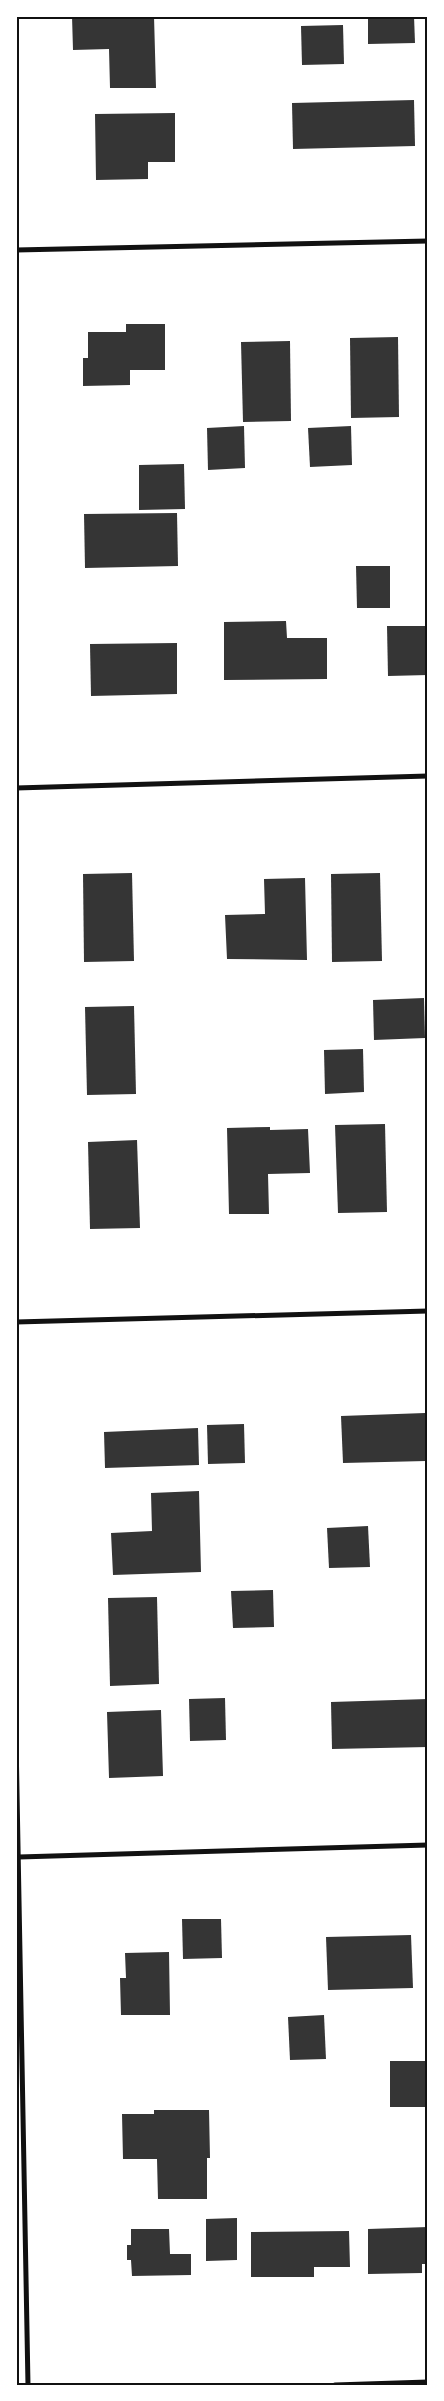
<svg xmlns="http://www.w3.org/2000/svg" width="444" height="2401" viewBox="0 0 444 2401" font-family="'PT Sans Narrow',sans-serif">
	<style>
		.building { fill: #353535 }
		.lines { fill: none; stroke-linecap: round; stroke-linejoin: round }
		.minor { stroke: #111; stroke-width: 5 }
		.neatline { fill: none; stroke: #111; stroke-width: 2 }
	</style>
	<rect width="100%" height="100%" fill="#fff"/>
	<g class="building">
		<path d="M72,16H154L156,88H110L109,49L73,50Z"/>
		<path d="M368,16H414L415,43L368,44Z"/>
		<path d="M343,25L344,64L302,65L301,26Z"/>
		<path d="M414,100L415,146L293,149L292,103Z"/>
		<path d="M175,113V162H148V179L96,180L95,114Z"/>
		<path d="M126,324H165V370H130V385L83,386V358H88V332H126Z"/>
		<path d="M398,337L399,417L351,418L350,338Z"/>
		<path d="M290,341L291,421L243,422L241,342Z"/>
		<path d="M244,426L245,468L208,470L207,428Z"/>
		<path d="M351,426L352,465L310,467L308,428Z"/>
		<path d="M184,464L185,509L139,510V465Z"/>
		<path d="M177,513L178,566L85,568L84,514Z"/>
		<path d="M356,566H390V608H357Z"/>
		<path d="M286,621L287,638H327V679L224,680V622Z"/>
		<path d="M387,626H428V675L388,676Z"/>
		<path d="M177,643V694L91,696L90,644Z"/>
		<path d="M132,873L134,961L84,962L83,874Z"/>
		<path d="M380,873L382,961L332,962L331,874Z"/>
		<path d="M305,878L307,960L227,959L225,915L265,914L264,879Z"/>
		<path d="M424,998L425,1038L374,1040L373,1000Z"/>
		<path d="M134,1006L136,1094L87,1095L85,1007Z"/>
		<path d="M363,1049L364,1092L325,1094L324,1050Z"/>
		<path d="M385,1124L387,1212L338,1213L335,1125Z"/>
		<path d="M270,1127V1130L308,1129L310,1173L268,1174L269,1214H229L227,1128Z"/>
		<path d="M137,1140L140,1228L90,1229L88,1142Z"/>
		<path d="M425,1413L426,1461L343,1463L341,1416Z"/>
		<path d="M244,1424L245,1463L208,1464L207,1425Z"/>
		<path d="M198,1428L199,1465L105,1468L104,1432Z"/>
		<path d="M199,1491L201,1572L113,1575L111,1533L152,1531L151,1493Z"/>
		<path d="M368,1526L370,1567L329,1568L327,1528Z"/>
		<path d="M273,1590L274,1627L233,1628L231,1591Z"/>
		<path d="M157,1597L159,1684L110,1686L108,1598Z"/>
		<path d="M225,1698L226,1740L190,1741L189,1699Z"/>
		<path d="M428,1699V1747L332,1749L331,1702Z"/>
		<path d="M161,1710L163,1776L109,1778L107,1712Z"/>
		<path d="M182,1919H221L222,1958L183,1959Z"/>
		<path d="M411,1935L413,1988L328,1990L326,1937Z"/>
		<path d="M169,1952L170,2015H121L120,1978H126L125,1953Z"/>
		<path d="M324,2015L326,2059L290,2060L288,2017Z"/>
		<rect x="390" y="2061" width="38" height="46"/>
		<path d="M154,2110H209L210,2158H207V2199H158L157,2159H123L122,2114H154Z"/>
		<path d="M237,2218V2260L206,2261V2219Z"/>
		<path d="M428,2227V2264H422V2273L368,2274V2229Z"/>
		<path d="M131,2229H169L170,2254H191V2275L132,2276L131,2260H127V2245H131Z"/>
		<path d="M349,2231L350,2267H314V2277H251V2232Z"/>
	</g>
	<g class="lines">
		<g class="minor">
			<path d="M16,250L428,241"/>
			<path d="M16,788L428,776"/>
			<path d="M16,1322L428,1311"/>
			<path d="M16,1739L28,2385"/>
			<path d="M19,1857L428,1845"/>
			<path d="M335,2385L428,2382"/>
		</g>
	</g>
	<rect width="444" height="2401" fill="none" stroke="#ffffff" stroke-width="35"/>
	<rect x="18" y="18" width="408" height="2366" class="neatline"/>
</svg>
